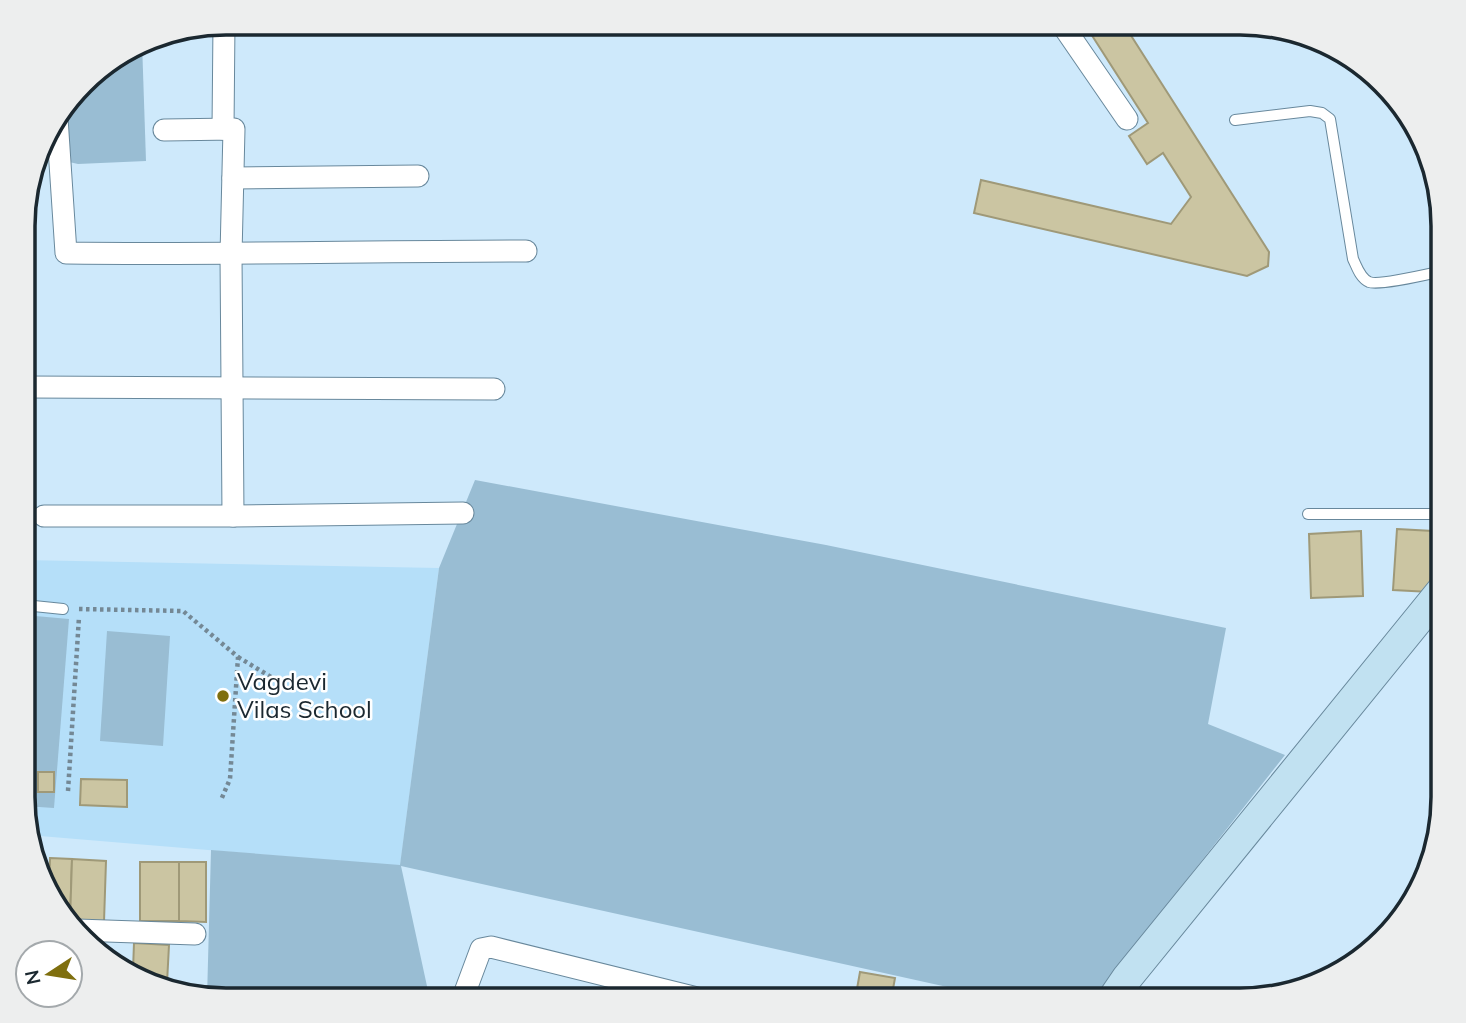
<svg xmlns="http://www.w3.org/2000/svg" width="1466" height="1023" viewBox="0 0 1466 1023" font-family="Mulish,sans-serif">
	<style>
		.built { fill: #b5dff9 }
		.green { fill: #99bdd3 }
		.building { fill: #cbc5a2; stroke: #9f9978; stroke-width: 2 }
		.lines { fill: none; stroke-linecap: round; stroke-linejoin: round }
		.lane-casing { stroke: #68889c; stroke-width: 12 }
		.street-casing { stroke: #68889c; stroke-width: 23 }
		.secondary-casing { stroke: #68889c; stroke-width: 32 }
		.path { stroke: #748895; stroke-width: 4.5; stroke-dasharray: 3.5 3.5; stroke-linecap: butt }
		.lane { stroke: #fff; stroke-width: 10 }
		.street { stroke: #fff; stroke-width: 21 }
		.secondary { stroke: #c1e1f1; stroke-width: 30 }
		.poi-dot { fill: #7f6f0e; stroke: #fff; stroke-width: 2.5 }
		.labels { text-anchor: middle; stroke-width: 5; stroke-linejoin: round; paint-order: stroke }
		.poi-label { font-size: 24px; fill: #1b2830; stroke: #fff; text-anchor: start }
		.rim { fill: none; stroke: #1b2830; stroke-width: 3.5 }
	</style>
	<rect width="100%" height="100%" fill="#cee9fb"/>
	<path class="built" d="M24,560L439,568L400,866L28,835L24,823Z"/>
	<g class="green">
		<path d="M142,42L146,161L78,164L38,155L44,136L92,73Z"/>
		<path d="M475,480L826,545L1226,628L1208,724L1285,755L1092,1000H1006L401,866L430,1000H213L207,998L211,850L400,865L439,568Z"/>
		<path d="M24,615L69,619L54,808L24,806Z"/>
		<path d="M107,631L170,636L163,746L100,741Z"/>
	</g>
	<g class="building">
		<path d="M1084,23H1123L1269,252L1268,266L1247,276L974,213L981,180L1171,224L1191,197L1163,153L1147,164L1129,136L1148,123Z"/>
		<path d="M1397,529L1433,531L1430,592L1393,590Z"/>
		<path d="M1361,531L1363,596L1311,598L1309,534Z"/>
		<rect x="38" y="772" width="16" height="20"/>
		<path d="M81,779L127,780V807L80,805Z"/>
		<path d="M50,858L72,859L70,921L49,896Z"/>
		<path d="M72,859L106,861L104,922L70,921Z"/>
		<rect x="140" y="862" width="39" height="59"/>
		<path d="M179,862H206V922L179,921Z"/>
		<path d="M134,943L169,945L167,983L133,970Z"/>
		<path d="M860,972L895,978L891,1000H855Z"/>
	</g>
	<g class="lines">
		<g class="lane-casing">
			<g id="lane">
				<path d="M1235,120L1310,111L1322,113L1330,119L1353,259C1357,267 1360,278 1369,282C1379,286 1429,274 1443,271"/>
				<path d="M1308,514H1443"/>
				<path d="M24,605L63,609"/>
			</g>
		</g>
		<g class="street-casing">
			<g id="street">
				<path d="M1061,23L1127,119"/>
				<path d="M57,118L66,253C219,255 372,251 526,251"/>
				<path d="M223,129L224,23"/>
				<path d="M233,178L418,176"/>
				<path d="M24,387L494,389"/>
				<path d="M44,516H233L231,255L234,129L164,130"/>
				<path d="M233,516L463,513"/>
				<path d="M77,930L195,934"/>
				<path d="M462,1000L481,949L491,947L705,1000"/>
			</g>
		</g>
		<g class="secondary-casing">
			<path id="secondary" d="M1112,1000L1127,978L1443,589"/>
		</g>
		<g class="path">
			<path d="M79,609L183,611L238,657L230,779L221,800"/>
			<path d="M238,657L281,683"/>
			<path d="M24,736L33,622"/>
			<path d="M68,791L79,617"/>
		</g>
		<use href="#lane" class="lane"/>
		<use href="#street" class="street"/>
		<use href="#secondary" class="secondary"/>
	</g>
	<circle class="poi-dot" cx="223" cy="696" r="7"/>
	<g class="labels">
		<g class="poi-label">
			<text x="237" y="690">Vagdevi<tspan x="237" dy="28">Vilas School</tspan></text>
		</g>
	</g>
	<path d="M0 0H1466V1023H0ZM226 35H1240A191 191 0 0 1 1431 226V797A191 191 0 0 1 1240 988H226A191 191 0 0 1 35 797V226A191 191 0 0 1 226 35Z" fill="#edeeee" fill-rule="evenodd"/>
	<path class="rim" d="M226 35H1240A191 191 0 0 1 1431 226V797A191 191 0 0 1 1240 988H226A191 191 0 0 1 35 797V226A191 191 0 0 1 226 35Z"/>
	<g transform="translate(49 974) rotate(258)"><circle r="33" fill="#ffffff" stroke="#a4a9ac" stroke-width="2"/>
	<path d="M0-5L12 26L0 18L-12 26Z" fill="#7f6f0e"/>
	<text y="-10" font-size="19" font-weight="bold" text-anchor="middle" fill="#1b2830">N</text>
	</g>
</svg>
